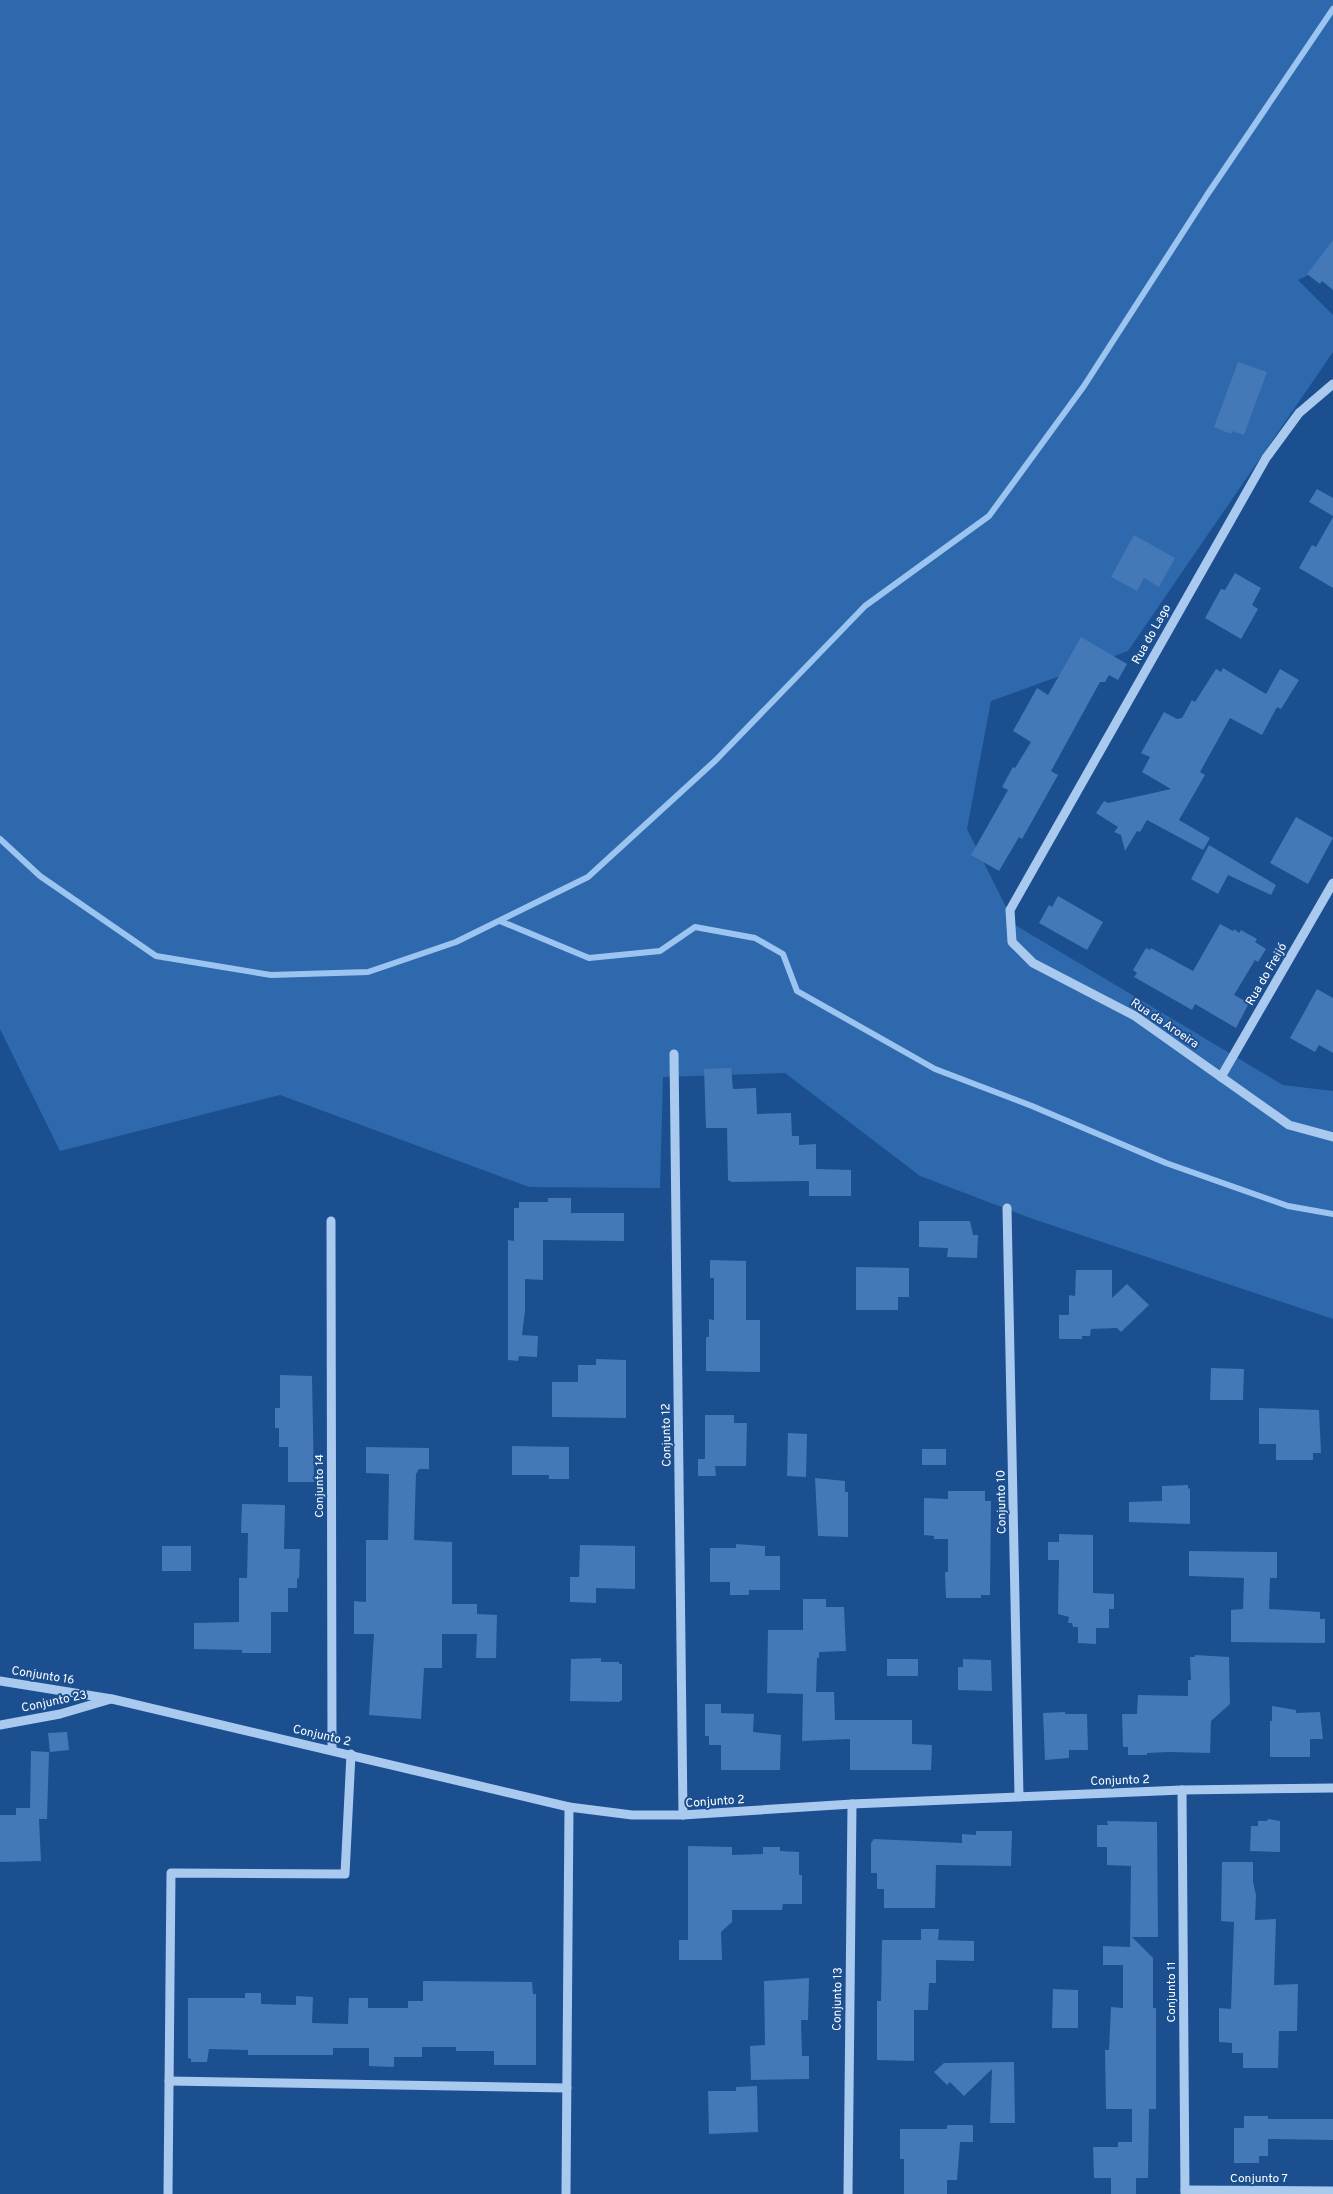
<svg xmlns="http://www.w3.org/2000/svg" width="1333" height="2194" viewBox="0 0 1333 2194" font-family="Overpass,sans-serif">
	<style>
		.green { fill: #2e69ad }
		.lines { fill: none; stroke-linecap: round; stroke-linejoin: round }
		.stream { stroke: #9cc4f0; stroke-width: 6 }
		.building { fill: #4478b7 }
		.minor { stroke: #a9c9ee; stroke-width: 9 }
		.labels { text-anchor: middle; stroke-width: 4; stroke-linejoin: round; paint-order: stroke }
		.street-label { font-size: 12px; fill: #fff; stroke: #1b4f8f }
	</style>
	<rect width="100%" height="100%" fill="#1b4f8f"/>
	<path class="green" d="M0,0H1333V263L1298,280L1333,315V352L1128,651L991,701L967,829L1015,925L1283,1085L1333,1091V1319L1033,1219L920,1176L785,1073L663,1077L660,1188L529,1187L280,1095L60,1151L0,1029Z"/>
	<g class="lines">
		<g class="stream">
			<path d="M0,839L40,876L156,956L271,975L368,972L456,942L588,877L716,760L865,606L989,516L1084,386L1207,195L1333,9"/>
			<path d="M500,921L589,958L660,951L695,927L755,938L783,954L797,991L935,1069L1032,1106L1166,1163L1288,1206L1333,1214"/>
		</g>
	</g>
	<g class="building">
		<path d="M1333,240V290L1322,281L1320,284L1307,274Z"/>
		<path d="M1238,362L1267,372L1244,435L1232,431L1231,434L1214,427Z"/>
		<path d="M1317,489L1333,498V516L1309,502Z"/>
		<path d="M1333,517V588L1299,568L1312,545L1316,547Z"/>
		<path d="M1134,535L1175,558L1159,587L1144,578L1137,591L1111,577Z"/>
		<path d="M1235,573L1261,588L1252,605L1258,609L1241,639L1205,618L1221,589L1225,590Z"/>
		<path d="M1081,637L1127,664L1118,680L1109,675L1105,682H1100L1051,771L1058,775L1022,839L1019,837L999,871L971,855L1008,790L1002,787L1013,767L1015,768L1031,742L1013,731L1037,688L1048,695Z"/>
		<path d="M1223,668L1266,694L1280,669L1299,680L1281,709L1277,707L1262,735L1230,718L1200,772L1205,775L1179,820L1210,838L1203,850L1147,820L1140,832L1137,831L1125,851L1121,835L1114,832L1118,827L1096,813L1104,801L1108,803L1171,789L1142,772L1150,757L1141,753L1164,712L1177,719L1182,718L1192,700L1195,702L1216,669L1221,672Z"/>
		<path d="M1296,817L1333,838L1308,884L1270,863Z"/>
		<path d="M1209,845L1276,885L1271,895L1228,875L1218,894L1191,879Z"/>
		<path d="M1058,896L1103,922L1087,950L1039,923L1049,905L1052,907Z"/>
		<path d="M1220,924L1233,931L1234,929L1239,933L1241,930L1257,939L1255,942L1266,949L1258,962L1255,960L1234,995L1249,1003L1236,1028L1195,1004L1192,1010L1134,977L1137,973L1133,970L1146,948L1150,950L1151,948L1193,971Z"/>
		<path d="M1317,989L1333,998V1053L1319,1045L1315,1052L1290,1038Z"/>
		<path d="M731,1068L733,1089L756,1088L757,1114L791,1113L792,1136H799V1145L816,1144V1169L851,1170V1196H809V1181L732,1182L728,1180L727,1128H706L704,1069Z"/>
		<path d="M548,1198H571V1213H624V1241L543,1240V1280L525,1279V1311L522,1335L538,1336L537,1357L519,1356L518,1361L508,1360V1240L514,1241V1208H519V1202H548Z"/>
		<path d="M919,1221H970L973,1235H978L977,1258L947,1257L948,1248L919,1247Z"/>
		<path d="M710,1260L746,1261V1320H760V1372L706,1371V1337H709V1319L714,1320V1278H710Z"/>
		<path d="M856,1267L909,1268V1297H898V1310H856Z"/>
		<path d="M1076,1270H1112V1298L1127,1284L1149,1305L1121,1332L1117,1328L1091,1329L1090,1336H1082V1339H1059V1315H1069V1295L1075,1296Z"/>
		<path d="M596,1359L626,1360V1418L552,1417V1382H578V1365H596Z"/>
		<path d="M1211,1368L1244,1369L1243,1400H1210Z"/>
		<path d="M280,1375L312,1376L314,1482H288V1447H279V1428H275V1408H280Z"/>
		<path d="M1259,1408L1319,1410L1321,1453H1313V1460H1276V1444H1259Z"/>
		<path d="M705,1415H734V1423H747L746,1466H715L716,1476H698V1459H705Z"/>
		<path d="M788,1433L807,1434L806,1477L787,1476Z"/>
		<path d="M512,1446L569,1447V1479H549V1475H512Z"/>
		<path d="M366,1447L429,1448V1469H419L416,1474L414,1540L452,1542V1604H477V1614L497,1615L496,1658H476L477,1634H442V1668H424L421,1719L369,1715L374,1634H354V1601L366,1602V1540H388L389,1474L366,1473Z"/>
		<rect x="922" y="1449" width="24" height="16"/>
		<path d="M815,1478L845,1481V1492H848V1537L818,1536Z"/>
		<path d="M1188,1485V1489L1190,1488V1524L1129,1522V1502L1162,1501V1486Z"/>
		<path d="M948,1491H985V1501H991L990,1595H981V1598H946L945,1572H948V1539H934V1536L924,1535V1498L948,1499Z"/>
		<path d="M242,1504L285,1505L284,1549H300L299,1579L297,1578V1588H288V1612H271V1653H242V1650L194,1649V1623L239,1622V1578H247L248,1533H241Z"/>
		<path d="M1059,1534L1093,1535V1593L1114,1594V1609H1109V1628H1096V1644L1078,1643V1627H1073L1072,1623H1068L1069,1617L1058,1614L1059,1560H1048V1542H1059Z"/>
		<path d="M736,1544L765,1546V1556H780V1590H749V1595H730V1582H710V1548H736Z"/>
		<path d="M580,1545L635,1546V1589L596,1588V1603L570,1602V1577H579Z"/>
		<rect x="162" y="1546" width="29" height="25"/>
		<path d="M1189,1551L1277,1552V1578H1270L1269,1609L1320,1612V1619H1325V1643L1231,1642V1610L1243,1609L1244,1578L1189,1576Z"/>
		<path d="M803,1599H826V1607H844L846,1651L819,1652V1658H817L816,1692H834L835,1720H912V1744L932,1745L931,1770H850V1739L802,1741L803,1694L767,1693L768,1630H803Z"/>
		<path d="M1195,1655L1229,1657L1230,1704L1211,1721L1210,1753L1169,1752L1147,1753V1755H1128V1747H1123L1122,1714H1137L1138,1695L1188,1696V1680H1191L1190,1657H1195Z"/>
		<path d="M601,1658V1662H619V1664H622V1700L619,1702L570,1701L571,1659Z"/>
		<rect x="887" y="1659" width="31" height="17"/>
		<path d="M963,1659L991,1660L992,1691L958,1690V1667H963Z"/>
		<path d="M705,1704H721V1713L754,1714L753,1732L781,1735L780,1770H721V1745H709V1736H705Z"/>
		<path d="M1272,1706L1296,1710V1713L1320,1712L1323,1739H1310V1757H1270V1721H1272Z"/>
		<path d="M1065,1712V1714H1087L1088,1750H1069V1758L1045,1760L1043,1713Z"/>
		<path d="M67,1732L69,1750L50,1752L48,1733Z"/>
		<path d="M31,1751L49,1752L47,1819H39L41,1861L0,1862V1815H16V1808H30Z"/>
		<path d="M1268,1819L1280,1821V1852L1250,1851L1251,1826H1258V1821H1267Z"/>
		<path d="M1107,1821L1157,1822L1158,1937H1132L1153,1958V2008H1156V2109H1149L1148,2178H1136V2194H1111V2178H1094L1093,2147H1118V2142H1132V2109H1106L1105,2050H1109L1111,2007L1123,2008V1965H1103V1946L1130,1947L1131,1866L1107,1865V1847H1097V1825H1108Z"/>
		<path d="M976,1831H1012L1011,1866L936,1865L935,1908H884V1889H877V1873H871V1843L874,1839L962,1843V1834L976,1835Z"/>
		<path d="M688,1846L732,1847V1855L763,1854V1847H780V1851L799,1852V1875H802V1904H783L782,1910H732V1922L721,1932L722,1960H679V1940H688Z"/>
		<path d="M1222,1862H1253V1882L1256,1895L1255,1920L1276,1919L1274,1985L1298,1984L1297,2031H1279L1278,2068H1243V2053H1232V2043L1219,2042V2008L1231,2009L1234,1922L1221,1921Z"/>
		<path d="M921,1929H939L938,1940L974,1941V1961L936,1960V1983H929L928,2010H914V2061L877,2060V2001H881L882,1940H921Z"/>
		<path d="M809,1978L808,2020H801L802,2056H809V2079L751,2080L750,2046L765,2045L764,1981Z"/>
		<path d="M423,1981L532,1982L533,1994H536V2065H494V2051H456V2047H422V2057H394V2067L369,2066V2048H333V2055H248V2050L209,2049L207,2062H191V2059L188,2058V1998H245V1993H261V2004L296,2005V1996L313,1997L312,2023L348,2024L349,1998H368V2008H408V2001H423Z"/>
		<path d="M1053,1989L1078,1990V2028H1052Z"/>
		<path d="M1014,2062L1015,2123H990L992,2069L964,2096L950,2082L947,2085L934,2072L944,2063Z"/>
		<path d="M757,2086L758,2132L709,2134L708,2091H736V2087Z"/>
		<path d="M1244,2116H1268V2119H1333V2140L1268,2139V2156H1259V2163H1234V2128H1244Z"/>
		<path d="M947,2125H973V2142H960L957,2180H947V2194H904V2159H900V2129H947Z"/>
	</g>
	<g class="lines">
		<g class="minor">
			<path d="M1333,384L1299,413L1266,458L1010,910L1012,942L1033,963L1135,1016L1289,1125L1333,1137"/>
			<path d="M674,1054L683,1815"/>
			<path d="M1221,1077L1333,883"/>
			<path d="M1007,1208L1019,1797"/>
			<path d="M331,1221L332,1750"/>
			<path d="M0,1681L112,1699L569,1807L632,1815H683L852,1804L1182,1790L1333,1788"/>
			<path d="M0,1725L60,1714L111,1699"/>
			<path d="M1182,1790L1185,2194"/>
			<path d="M169,2081L567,2088"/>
			<path d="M1185,2190L1333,2191"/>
			<path d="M168,2194L171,1873L345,1874L351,1754"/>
			<path d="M566,2194L569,1807"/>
			<path d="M848,2194L852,1804"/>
		</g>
	</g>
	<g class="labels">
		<g class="street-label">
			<text transform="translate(1151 634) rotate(-61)" y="4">Rua do Lago</text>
			<text transform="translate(1266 974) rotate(-60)" y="4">Rua do Freijó</text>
			<text transform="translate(1165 1023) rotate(34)" y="4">Rua da Aroeira</text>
			<text transform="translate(666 1435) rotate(-91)" y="4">Conjunto 12</text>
			<text transform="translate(319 1486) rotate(-90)" y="4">Conjunto 14</text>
			<text transform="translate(1001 1502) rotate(-91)" y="4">Conjunto 10</text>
			<text transform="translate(43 1675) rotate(9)" y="4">Conjunto 16</text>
			<text transform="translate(54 1701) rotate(-12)" y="4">Conjunto 23</text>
			<text transform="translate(322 1735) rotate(13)" y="4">Conjunto 2</text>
			<text transform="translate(1120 1780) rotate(-2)" y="4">Conjunto 2</text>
			<text transform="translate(715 1801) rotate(-4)" y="4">Conjunto 2</text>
			<text transform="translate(1171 1992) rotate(-90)" y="4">Conjunto 11</text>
			<text transform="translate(837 1999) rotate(-89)" y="4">Conjunto 13</text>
			<text x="1259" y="2182">Conjunto 7</text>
		</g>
	</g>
</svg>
